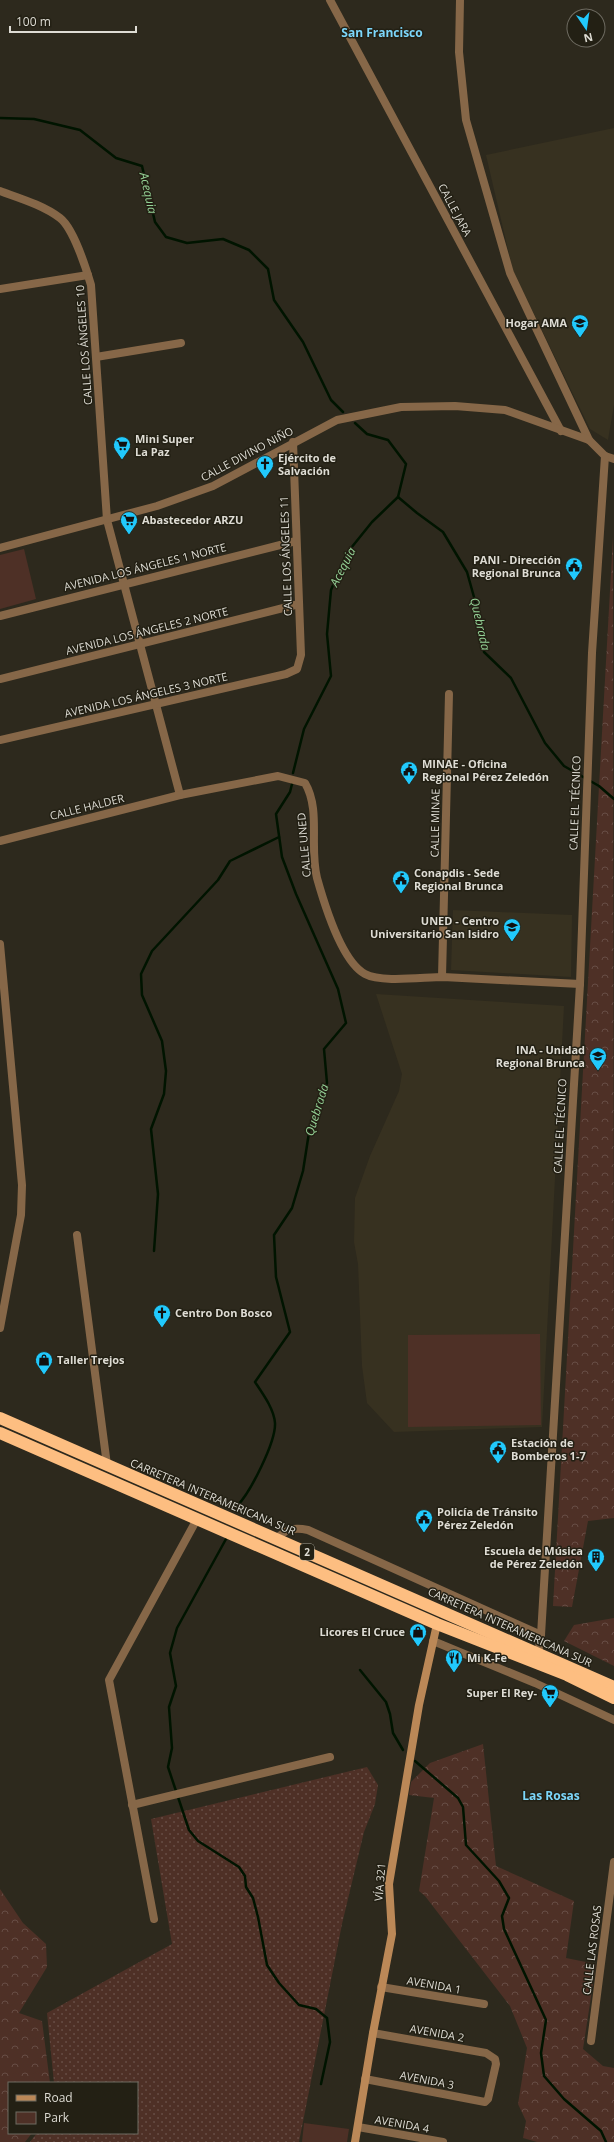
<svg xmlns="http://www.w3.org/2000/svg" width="614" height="2142" viewBox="0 0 614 2142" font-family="'Open Sans',sans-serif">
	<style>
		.built { fill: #373120 }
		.grass { fill: url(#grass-dots) }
		.forest { fill: url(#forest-crowns) }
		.park { fill: #4e3026 }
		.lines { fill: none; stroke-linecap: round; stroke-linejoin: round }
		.stream { stroke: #001400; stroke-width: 2.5 }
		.street { stroke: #866748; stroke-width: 8 }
		.secondary { stroke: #bb8857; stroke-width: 8 }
		.highway { stroke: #fdbe81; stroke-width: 12 }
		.labels { text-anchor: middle; stroke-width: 3; stroke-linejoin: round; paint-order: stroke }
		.shield { fill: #232014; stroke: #a6a49a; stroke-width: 1 }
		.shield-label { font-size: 10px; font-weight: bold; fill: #dedcd4 }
		.street-label { font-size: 11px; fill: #dedcd4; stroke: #232014 }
		.poi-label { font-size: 11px; font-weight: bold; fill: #dedcd4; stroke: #232014; text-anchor: start }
		.neighbourhood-label { font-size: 12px; font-weight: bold; fill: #7cd6fa; stroke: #232014 }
		.water-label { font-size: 12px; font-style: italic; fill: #94d196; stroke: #232014 }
	</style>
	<defs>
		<pattern id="grass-dots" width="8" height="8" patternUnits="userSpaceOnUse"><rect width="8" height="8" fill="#4e3026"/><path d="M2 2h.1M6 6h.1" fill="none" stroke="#674d45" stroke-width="1.8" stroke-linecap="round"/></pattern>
		<pattern id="forest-crowns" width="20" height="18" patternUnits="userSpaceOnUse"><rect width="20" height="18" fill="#4e3026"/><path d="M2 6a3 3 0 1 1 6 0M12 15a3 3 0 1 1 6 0" fill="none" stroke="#674d45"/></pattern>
	</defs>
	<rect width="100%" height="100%" fill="#2d291d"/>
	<g class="built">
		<path d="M614,128V405L608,440L590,429L513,271L486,155Z"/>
		<path d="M453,910L572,915L571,977L451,970Z"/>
		<path d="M376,994L564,1006L542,1427L394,1432L367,1403L362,1366L358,1264L354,1242L355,1198L370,1156L399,1091L402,1074Z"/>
	</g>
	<path class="grass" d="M367,1767L378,1785L375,1804L364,1832L342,1924L299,2142H30L37,2133H137V2083H54L47,2013L172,1944L151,1819Z"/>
	<g class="forest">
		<path d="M613,537L614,1518L588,1521L572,1607L553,1606Z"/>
		<path d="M614,1618V1666L564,1641L574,1625Z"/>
		<path d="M483,1744L496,1866L574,1901L566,1958L596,1964L583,2049L603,2066L614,2068V2142H537L523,2138L526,2121L518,2104L527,2048L510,2006L425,1896L419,1891L434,1798L409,1795L411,1782L430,1763Z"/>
		<path d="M0,1889L23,1923L46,1944L47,1967L19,2013L42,2021L50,2083H9V2133H32L25,2142H0Z"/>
	</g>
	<g class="park">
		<path d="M24,549L36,599L0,609V555Z"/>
		<path d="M540,1334L541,1425L408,1427V1335Z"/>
		<path d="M304,2123L349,2129L347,2142H302Z"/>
	</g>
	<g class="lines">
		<g class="stream">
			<path d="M0,118L34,119L80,130L116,158L142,166L155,222L166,237L187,243L223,239L249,250L268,269L274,300L303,342L331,400L343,412"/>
			<path d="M398,497L417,513L443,532L467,572L481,622L484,652L511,678L545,743L564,766L599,786L614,799"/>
			<path d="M293,773L304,729L331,676L327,634L331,590L347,553L372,522L398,497L406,464L388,440L367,434L355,423"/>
			<path d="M154,1251L158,1194L151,1129L164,1094L166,1071L162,1041L142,995L141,974L152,951L218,880L230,861L279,837"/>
			<path d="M237,1506C250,1493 276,1442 275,1423C274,1409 263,1394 255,1382L290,1332L276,1277L274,1235L292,1208L303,1171L310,1126L327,1083L324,1049L346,1023L338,989L296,894L282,857L276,814L290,792L292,784"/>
			<path d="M226,1539L177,1628L170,1653L176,1686L169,1707L172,1748L168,1767L189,1830L198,1841L239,1867L245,1876L246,1887L253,1898L258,1917L267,1965L279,1983L299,2005L316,2009L327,2018L330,2042L321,2084"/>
			<path d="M360,1670L386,1702L390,1714L393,1733L403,1750"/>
			<path d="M415,1761L458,1798L463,1807L466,1845L499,1881L509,1898L502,1916L504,1929L546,2020L541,2053L544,2076L564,2099L601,2131L606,2142"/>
		</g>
		<g class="street">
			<path d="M330,0L561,431"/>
			<path d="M460,0L459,52L466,120L510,273L589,440"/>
			<path d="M0,191C19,198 43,205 60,218C73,228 86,268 91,285L107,520L180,795"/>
			<path d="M0,289L88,275"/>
			<path d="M96,357L181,343"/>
			<path d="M0,548L157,506L213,486L337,420L401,407L455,406L505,410L589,440L605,456L614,459"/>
			<path d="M0,616L296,541"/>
			<path d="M0,679L299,604"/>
			<path d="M0,740L286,674L297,669L301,655L293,442"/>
			<path d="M0,841L180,795L278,776L305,783C321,810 309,847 317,878C324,903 341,961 365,974C381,983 424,977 443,977C489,979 534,982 580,984"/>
			<path d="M0,944L22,1185L21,1215L0,1328"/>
			<path d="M442,977L449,694"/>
			<path d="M77,1235L107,1465"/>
			<path d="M277,1538C287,1529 294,1527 308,1530L541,1635"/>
			<path d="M433,1641L535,1683L614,1720"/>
			<path d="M538,1654L541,1635L580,984L592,653L605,456"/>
			<path d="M132,1805L330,1757"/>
			<path d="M154,1919L109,1680L197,1519"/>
			<path d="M381,1987L484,2004"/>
			<path d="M591,2041L614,1862"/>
			<path d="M365,2079L485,2102L488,2099L496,2064L495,2059L486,2053L373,2033"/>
			<path d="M358,2127L443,2142"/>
		</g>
		<path class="secondary" d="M355,2142L373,2033L392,1934L389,1884L419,1705L437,1624"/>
		<g class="highway">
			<path d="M0,1418L614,1687"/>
			<path d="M0,1433L437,1624L567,1675L614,1698"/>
		</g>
	</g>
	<defs>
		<g id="school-pin" transform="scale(0.9)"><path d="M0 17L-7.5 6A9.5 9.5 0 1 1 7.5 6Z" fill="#21c9fd" stroke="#232014"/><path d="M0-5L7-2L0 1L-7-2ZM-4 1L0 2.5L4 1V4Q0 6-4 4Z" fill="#111"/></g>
		<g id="supermarket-pin" transform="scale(0.9)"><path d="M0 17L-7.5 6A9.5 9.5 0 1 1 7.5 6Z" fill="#21c9fd" stroke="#232014"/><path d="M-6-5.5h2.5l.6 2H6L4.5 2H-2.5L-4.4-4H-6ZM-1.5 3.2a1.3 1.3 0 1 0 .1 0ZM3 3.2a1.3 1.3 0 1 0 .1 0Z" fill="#111"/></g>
		<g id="church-pin" transform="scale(0.9)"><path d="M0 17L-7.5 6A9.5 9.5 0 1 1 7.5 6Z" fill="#21c9fd" stroke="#232014"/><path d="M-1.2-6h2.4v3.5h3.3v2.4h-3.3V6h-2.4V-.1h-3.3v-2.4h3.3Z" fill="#111"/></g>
		<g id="civic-pin" transform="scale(0.9)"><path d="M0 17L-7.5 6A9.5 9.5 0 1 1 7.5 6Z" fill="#21c9fd" stroke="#232014"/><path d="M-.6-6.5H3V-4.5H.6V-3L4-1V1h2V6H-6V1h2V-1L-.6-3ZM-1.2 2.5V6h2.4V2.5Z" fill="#111"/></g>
		<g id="university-pin" transform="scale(0.9)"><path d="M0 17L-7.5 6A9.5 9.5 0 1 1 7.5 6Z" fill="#21c9fd" stroke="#232014"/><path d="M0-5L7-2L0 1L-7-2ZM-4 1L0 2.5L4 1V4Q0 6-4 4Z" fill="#111"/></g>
		<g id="shop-pin" transform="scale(0.9)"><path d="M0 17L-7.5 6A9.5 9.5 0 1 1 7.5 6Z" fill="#21c9fd" stroke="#232014"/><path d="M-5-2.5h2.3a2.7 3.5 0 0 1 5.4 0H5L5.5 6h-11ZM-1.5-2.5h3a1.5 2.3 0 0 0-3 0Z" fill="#111"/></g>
		<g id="building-pin" transform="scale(0.9)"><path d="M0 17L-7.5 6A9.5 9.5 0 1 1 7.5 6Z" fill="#21c9fd" stroke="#232014"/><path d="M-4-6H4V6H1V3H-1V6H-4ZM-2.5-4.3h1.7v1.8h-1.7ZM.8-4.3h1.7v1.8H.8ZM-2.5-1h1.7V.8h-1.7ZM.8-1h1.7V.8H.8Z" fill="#111"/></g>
		<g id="restaurant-pin" transform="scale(0.9)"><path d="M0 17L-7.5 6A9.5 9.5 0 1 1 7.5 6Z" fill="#21c9fd" stroke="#232014"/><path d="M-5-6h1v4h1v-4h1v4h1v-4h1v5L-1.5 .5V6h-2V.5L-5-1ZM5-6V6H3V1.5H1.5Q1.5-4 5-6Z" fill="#111"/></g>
	</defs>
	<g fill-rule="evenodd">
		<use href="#school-pin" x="580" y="323"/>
		<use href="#supermarket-pin" x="122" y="445"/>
		<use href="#church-pin" x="265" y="464"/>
		<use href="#supermarket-pin" x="129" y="520"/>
		<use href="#civic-pin" x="574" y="566"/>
		<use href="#civic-pin" x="409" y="770"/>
		<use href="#civic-pin" x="401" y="879"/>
		<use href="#university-pin" x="512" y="927"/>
		<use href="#university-pin" x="598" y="1056"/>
		<use href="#church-pin" x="162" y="1313"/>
		<use href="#shop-pin" x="44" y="1360"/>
		<use href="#civic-pin" x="498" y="1449"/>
		<use href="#civic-pin" x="424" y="1518"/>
		<use href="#building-pin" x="596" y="1557"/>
		<use href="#shop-pin" x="418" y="1632"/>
		<use href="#restaurant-pin" x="454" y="1658"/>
		<use href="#supermarket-pin" x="550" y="1693"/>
	</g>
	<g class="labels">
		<rect class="shield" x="300" y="1544" width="14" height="16" rx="3"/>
		<g class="shield-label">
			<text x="307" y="1556">2</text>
		</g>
		<g class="street-label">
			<text transform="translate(455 210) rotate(62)" y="4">CALLE JARA</text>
			<text transform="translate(84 345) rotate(-94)" y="4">CALLE LOS ÁNGELES 10</text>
			<text transform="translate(247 454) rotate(-28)" y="4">CALLE DIVINO NIÑO</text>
			<text transform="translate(286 556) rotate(-92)" y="4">CALLE LOS ÁNGELES 11</text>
			<text transform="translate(145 567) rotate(-14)" y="4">AVENIDA LOS ÁNGELES 1 NORTE</text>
			<text transform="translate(147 631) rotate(-14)" y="4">AVENIDA LOS ÁNGELES 2 NORTE</text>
			<text transform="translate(146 695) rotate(-13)" y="4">AVENIDA LOS ÁNGELES 3 NORTE</text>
			<text transform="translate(575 803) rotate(-88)" y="4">CALLE EL TÉCNICO</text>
			<text transform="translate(87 807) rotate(-14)" y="4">CALLE HALDER</text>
			<text transform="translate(435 823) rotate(-89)" y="4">CALLE MINAE</text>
			<text transform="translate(304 845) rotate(-95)" y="4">CALLE UNED</text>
			<text transform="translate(560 1126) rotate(-87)" y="4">CALLE EL TÉCNICO</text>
			<text transform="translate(213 1497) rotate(23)" y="4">CARRETERA INTERAMERICANA SUR</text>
			<text transform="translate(510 1627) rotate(24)" y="4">CARRETERA INTERAMERICANA SUR</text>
			<text transform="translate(380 1882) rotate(-85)" y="4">VÍA 321</text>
			<text transform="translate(592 1950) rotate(-83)" y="4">CALLE LAS ROSAS</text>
			<text transform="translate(434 1985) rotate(10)" y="4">AVENIDA 1</text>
			<text transform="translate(437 2033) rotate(10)" y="4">AVENIDA 2</text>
			<text transform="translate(427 2080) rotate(11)" y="4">AVENIDA 3</text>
			<text transform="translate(402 2124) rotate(10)" y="4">AVENIDA 4</text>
		</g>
		<g class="poi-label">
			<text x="567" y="327" text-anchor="end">Hogar AMA</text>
			<text x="135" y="443">Mini Super<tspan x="135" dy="13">La Paz</tspan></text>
			<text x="278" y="462">Ejército de<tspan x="278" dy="13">Salvación</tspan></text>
			<text x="142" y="524">Abastecedor ARZU</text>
			<text x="561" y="564" text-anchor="end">PANI - Dirección<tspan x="561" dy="13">Regional Brunca</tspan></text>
			<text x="422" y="768">MINAE - Oficina<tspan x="422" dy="13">Regional Pérez Zeledón</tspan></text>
			<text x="414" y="877">Conapdis - Sede<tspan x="414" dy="13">Regional Brunca</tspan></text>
			<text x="499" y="925" text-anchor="end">UNED - Centro<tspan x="499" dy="13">Universitario San Isidro</tspan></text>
			<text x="585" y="1054" text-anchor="end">INA - Unidad<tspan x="585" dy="13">Regional Brunca</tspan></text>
			<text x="175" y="1317">Centro Don Bosco</text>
			<text x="57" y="1364">Taller Trejos</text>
			<text x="511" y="1447">Estación de<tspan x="511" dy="13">Bomberos 1-7</tspan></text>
			<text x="437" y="1516">Policía de Tránsito<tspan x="437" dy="13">Pérez Zeledón</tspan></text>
			<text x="583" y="1555" text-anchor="end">Escuela de Música<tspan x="583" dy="13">de Pérez Zeledón</tspan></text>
			<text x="405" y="1636" text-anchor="end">Licores El Cruce</text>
			<text x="467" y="1662">Mi K-Fe</text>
			<text x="537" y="1697" text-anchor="end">Super El Rey-</text>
		</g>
		<g class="neighbourhood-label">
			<text x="382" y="37">San Francisco</text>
			<text x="551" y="1800">Las Rosas</text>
		</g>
		<g class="water-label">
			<text transform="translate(148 193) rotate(77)" y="4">Acequia</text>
			<text transform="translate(343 567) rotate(-63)" y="4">Acequia</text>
			<text transform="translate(480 624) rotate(77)" y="4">Quebrada</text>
			<text transform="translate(317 1110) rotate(-73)" y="4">Quebrada</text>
		</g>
	</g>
	<rect x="8" y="2082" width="130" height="52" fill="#232014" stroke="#6e6b61"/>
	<rect x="16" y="2095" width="20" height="6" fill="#bb8857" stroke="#6e6b61"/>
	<text x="44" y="2102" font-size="12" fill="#dedcd4">Road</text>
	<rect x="16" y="2112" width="20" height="12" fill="#4e3026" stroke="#6e6b61"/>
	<text x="44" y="2122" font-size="12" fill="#dedcd4">Park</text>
	<g transform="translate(586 28) rotate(167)"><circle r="19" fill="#232014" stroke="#6e6b61"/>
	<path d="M0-3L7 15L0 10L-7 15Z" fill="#21c9fd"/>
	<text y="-6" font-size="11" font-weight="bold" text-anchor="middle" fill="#dedcd4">N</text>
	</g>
	<path d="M10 26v6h126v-6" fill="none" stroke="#dedcd4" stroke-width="2"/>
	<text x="16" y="26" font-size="12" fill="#dedcd4" stroke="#232014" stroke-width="3" paint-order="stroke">100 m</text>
</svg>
